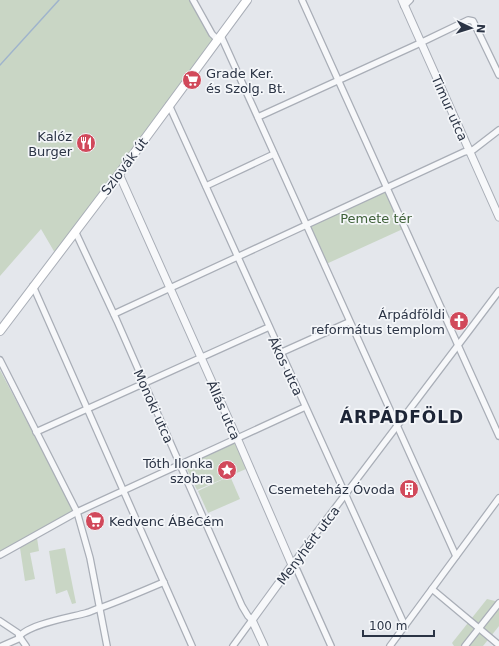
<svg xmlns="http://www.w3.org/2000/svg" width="499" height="646" viewBox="0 0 499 646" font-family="'DejaVu Sans',sans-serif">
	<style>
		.green { fill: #c9d6c5 }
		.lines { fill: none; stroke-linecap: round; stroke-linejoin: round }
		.stream { stroke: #9fb4cc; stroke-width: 1.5 }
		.minor-casing { stroke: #a9aeb7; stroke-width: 8 }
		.tertiary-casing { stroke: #a9aeb7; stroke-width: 9 }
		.secondary-casing { stroke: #a9aeb7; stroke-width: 10 }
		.minor { stroke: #f7f8fa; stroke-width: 5.5 }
		.tertiary { stroke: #f7f8fa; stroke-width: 7 }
		.secondary { stroke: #fff; stroke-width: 8 }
		.labels { text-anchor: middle; stroke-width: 3.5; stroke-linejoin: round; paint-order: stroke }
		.poi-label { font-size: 13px; fill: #2b3445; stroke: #f4f6f9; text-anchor: end }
		.street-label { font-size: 13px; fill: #2b3445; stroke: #f4f6f9 }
		.park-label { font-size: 13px; fill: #3f6138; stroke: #f4f6f9 }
		.district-label { font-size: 17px; font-weight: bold; letter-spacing: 1px; fill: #1d2536; stroke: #f4f6f9 }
	</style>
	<rect width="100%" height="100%" fill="#e4e7ec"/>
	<g class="green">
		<path d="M0,0H191L214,40L55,253L41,229L0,276Z"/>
		<path d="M387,188L405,228L324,265L306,225Z"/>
		<path d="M0,370L74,511L0,552Z"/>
		<path d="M235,443L246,469L197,490L185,465Z"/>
		<path d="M230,476L240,499L208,513L198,491Z"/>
		<path d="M37,538L39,551L30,553L35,579L25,581L20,548Z"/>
		<path d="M65,548L76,603L72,604L67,590L56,594L49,551Z"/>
		<path d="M487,599L499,602V626L483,646H454L452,643Z"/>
	</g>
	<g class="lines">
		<path class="stream" d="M0,65L59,0"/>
		<g class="minor-casing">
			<g id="minor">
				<path d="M193,0L212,34L218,40"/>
				<path d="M302,0L499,436"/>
				<path d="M404,6L410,0"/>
				<path d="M221,36L456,556"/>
				<path d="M169,105L405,626"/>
				<path d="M258,117L416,45L468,20L473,21L499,75"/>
				<path d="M206,186L274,154"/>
				<path d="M75,231L117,321L242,606L248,616L252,620L233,646"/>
				<path d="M33,286L192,646"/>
				<path d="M114,314L464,152L473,150L499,130"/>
				<path d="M280,353L349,322"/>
				<path d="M0,360L77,512L90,558L107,646"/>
				<path d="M36,432L269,327"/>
				<path d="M0,555L77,512L305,407"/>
				<path d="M432,589L499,645"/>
				<path d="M0,621L18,633L19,636L26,646"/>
				<path d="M2,646L18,639C23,625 72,617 86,613C91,612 95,609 100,608C122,600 143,591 164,582"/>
				<path d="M331,646L297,570L292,565L499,291"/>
				<path d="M390,646L499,498"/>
				<path d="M465,646L499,603"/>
			</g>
		</g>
		<g class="tertiary-casing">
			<g id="tertiary">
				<path d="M402,0L499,217"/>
				<path d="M119,174L237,438L292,565L252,620L264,646"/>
			</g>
		</g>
		<g class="secondary-casing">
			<path id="secondary" d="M0,331L119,174L247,0"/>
		</g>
		<use href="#minor" class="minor"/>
		<use href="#tertiary" class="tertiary"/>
		<use href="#secondary" class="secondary"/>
	</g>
	<defs>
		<g id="supermarket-disc" transform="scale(1)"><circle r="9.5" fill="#d1495b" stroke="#f4f6f9"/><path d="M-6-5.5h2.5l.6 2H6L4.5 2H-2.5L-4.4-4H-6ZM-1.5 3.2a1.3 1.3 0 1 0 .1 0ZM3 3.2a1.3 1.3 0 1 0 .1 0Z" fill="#fff"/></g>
		<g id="restaurant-disc" transform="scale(1)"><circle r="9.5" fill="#d1495b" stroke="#f4f6f9"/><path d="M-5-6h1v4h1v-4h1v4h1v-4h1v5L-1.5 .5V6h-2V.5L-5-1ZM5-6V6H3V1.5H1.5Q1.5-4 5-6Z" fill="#fff"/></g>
		<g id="church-disc" transform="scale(1)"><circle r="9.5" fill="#d1495b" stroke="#f4f6f9"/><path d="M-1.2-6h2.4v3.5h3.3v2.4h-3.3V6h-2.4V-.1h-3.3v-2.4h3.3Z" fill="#fff"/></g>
		<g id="sight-disc" transform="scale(1)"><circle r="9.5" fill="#d1495b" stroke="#f4f6f9"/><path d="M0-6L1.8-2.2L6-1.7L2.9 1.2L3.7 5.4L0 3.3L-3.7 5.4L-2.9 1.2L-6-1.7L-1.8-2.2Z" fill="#fff"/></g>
		<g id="building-disc" transform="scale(1)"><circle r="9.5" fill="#d1495b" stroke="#f4f6f9"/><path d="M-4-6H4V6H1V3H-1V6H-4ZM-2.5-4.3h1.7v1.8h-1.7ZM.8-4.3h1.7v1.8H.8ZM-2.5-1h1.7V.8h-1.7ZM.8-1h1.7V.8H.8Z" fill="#fff"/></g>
	</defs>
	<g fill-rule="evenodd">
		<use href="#supermarket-disc" x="192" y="80"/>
		<use href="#restaurant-disc" x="86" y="143"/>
		<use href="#church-disc" x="459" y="321"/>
		<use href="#sight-disc" x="227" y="470"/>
		<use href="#building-disc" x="409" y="489"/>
		<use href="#supermarket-disc" x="95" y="521"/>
	</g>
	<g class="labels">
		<g class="poi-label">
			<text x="206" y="78" text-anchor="start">Grade Ker.<tspan x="206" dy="15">és Szolg. Bt.</tspan></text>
			<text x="72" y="141">Kalóz<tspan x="72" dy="15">Burger</tspan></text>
			<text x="445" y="319">Árpádföldi<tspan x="445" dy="15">református templom</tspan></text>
			<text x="213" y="468">Tóth Ilonka<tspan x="213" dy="15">szobra</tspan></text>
			<text x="395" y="494">Csemeteház Óvoda</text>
			<text x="109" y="526" text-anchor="start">Kedvenc ÁBéCém</text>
		</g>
		<g class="street-label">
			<text transform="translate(450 108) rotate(66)" y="5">Timur utca</text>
			<text transform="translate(124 166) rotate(-53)" y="5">Szlovák út</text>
			<text transform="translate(286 366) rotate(65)" y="5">Ákos utca</text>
			<text transform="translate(154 406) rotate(66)" y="5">Monoki utca</text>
			<text transform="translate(224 410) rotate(66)" y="5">Állás utca</text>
			<text transform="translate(308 545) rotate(-53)" y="5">Menyhért utca</text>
		</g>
		<g class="park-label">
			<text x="376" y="223">Pemete tér</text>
		</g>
		<g class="district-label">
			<text x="402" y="423">ÁRPÁDFÖLD</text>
		</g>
	</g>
	<g transform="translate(471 28) rotate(94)" stroke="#f4f6f9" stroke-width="3" paint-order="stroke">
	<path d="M0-3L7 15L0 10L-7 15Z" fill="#2b3445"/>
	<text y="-6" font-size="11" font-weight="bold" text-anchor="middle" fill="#2b3445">N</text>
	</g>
	<path d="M363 630v6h71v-6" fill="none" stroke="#2b3445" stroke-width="2"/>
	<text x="369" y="630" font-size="12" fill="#2b3445" stroke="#f4f6f9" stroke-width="3" paint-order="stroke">100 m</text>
</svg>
